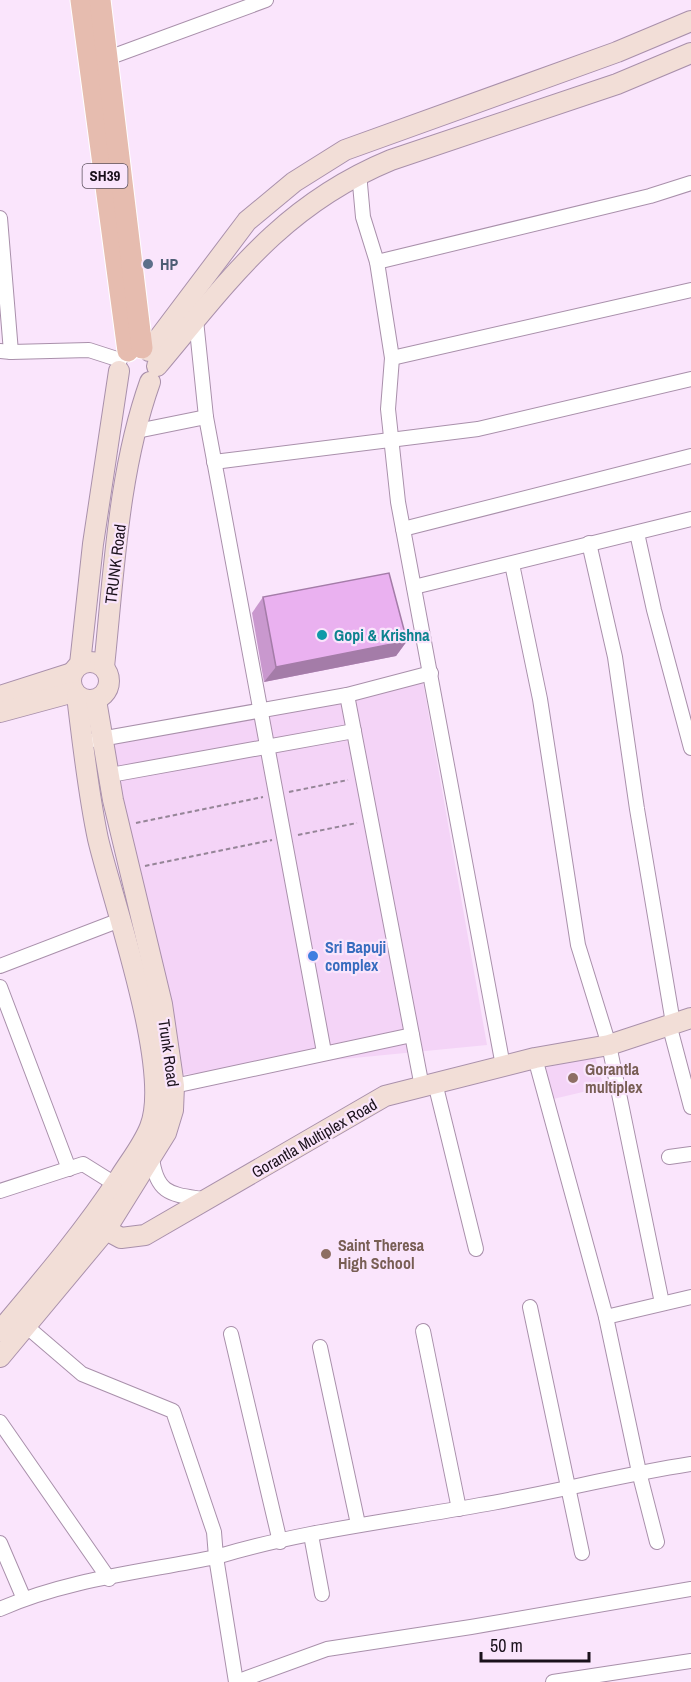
<svg xmlns="http://www.w3.org/2000/svg" width="691" height="1682" viewBox="0 0 691 1682" font-family="'Archivo Narrow',sans-serif">
	<style>
		.built { fill: #f4d4f7 }
		.lines { fill: none; stroke-linecap: round; stroke-linejoin: round }
		.street-casing { stroke: #a990ab; stroke-width: 16 }
		.secondary-casing { stroke: #a990ab; stroke-width: 22 }
		.primary-casing { stroke: #fff; stroke-width: 23 }
		.path { stroke: #958597; stroke-width: 2; stroke-dasharray: 4.5 3; stroke-linecap: butt }
		.street { stroke: #fff; stroke-width: 14 }
		.secondary { stroke: #f2ded7; stroke-width: 20 }
		.primary { stroke: #e6bcaf; stroke-width: 21 }
		.wall { fill: #c998ce }
		.shaded-wall { fill: #a47ca8 }
		.building { fill: #eab1f0; stroke: #a47ca8; stroke-width: 1.5 }
		.service-dot { fill: #5c6f8a; stroke: #fae5fc; stroke-width: 2 }
		.culture-dot { fill: #0f9aa8; stroke: #fae5fc; stroke-width: 2 }
		.shop-dot { fill: #3f7fe0; stroke: #fae5fc; stroke-width: 2 }
		.education-dot { fill: #8d6e63; stroke: #fae5fc; stroke-width: 2 }
		.labels { text-anchor: middle; stroke-width: 4.5; stroke-linejoin: round; paint-order: stroke }
		.shield { fill: #fae5fc; stroke: #5d515e; stroke-width: 1.5 }
		.shield-label { font-size: 15px; font-weight: bold; fill: #1a111b }
		.service-label { font-size: 16px; font-weight: bold; fill: #4e5e75; stroke: #fae5fc; text-anchor: start }
		.street-label { font-size: 16px; fill: #1a111b; stroke: #fae5fc }
		.culture-label { font-size: 16px; font-weight: bold; fill: #0d838f; stroke: #fae5fc; text-anchor: start }
		.shop-label { font-size: 16px; font-weight: bold; fill: #366cbe; stroke: #fae5fc; text-anchor: start }
		.education-label { font-size: 16px; font-weight: bold; fill: #785e54; stroke: #fae5fc; text-anchor: start }
	</style>
	<rect width="100%" height="100%" fill="#fae5fc"/>
	<g class="built">
		<path d="M423,682L487,1045L179,1075L110,745L251,719Z"/>
		<path d="M595,1057L604,1087L549,1100L543,1068Z"/>
	</g>
	<g class="lines">
		<g class="street-casing">
			<g id="street">
				<path d="M108,58L266,0"/>
				<path d="M359,173L363,217L377,262L392,358L388,409L398,502L503,1066"/>
				<path d="M0,218L11,352L0,351"/>
				<path d="M377,262L650,196L691,183"/>
				<path d="M196,320L206,417L324,1052"/>
				<path d="M11,352L89,350L120,360"/>
				<path d="M392,358L691,290"/>
				<path d="M137,431L206,417"/>
				<path d="M214,462L478,429L691,379"/>
				<path d="M403,529L691,456"/>
				<path d="M637,533L654,610L691,748"/>
				<path d="M589,543L615,657L637,809L673,1023"/>
				<path d="M512,564L540,699L578,945L609,1045L662,1303"/>
				<path d="M414,587L691,519"/>
				<path d="M347,695L422,1087"/>
				<path d="M95,740L347,695L431,673"/>
				<path d="M116,774L354,731"/>
				<path d="M0,966L120,920"/>
				<path d="M0,987L69,1169"/>
				<path d="M669,1024L691,1107"/>
				<path d="M535,1058L606,1317L639,1472L657,1542"/>
				<path d="M435,1083L476,1249"/>
				<path d="M174,1086L412,1035"/>
				<path d="M669,1157L691,1154"/>
				<path d="M152,1158C157,1197 174,1194 208,1200"/>
				<path d="M0,1191L83,1164L115,1184"/>
				<path d="M530,1307L582,1553"/>
				<path d="M606,1317L691,1297"/>
				<path d="M26,1326L82,1374L173,1411L214,1532L216,1557C302,1531 392,1521 480,1505C551,1493 620,1475 691,1464"/>
				<path d="M423,1331L459,1509"/>
				<path d="M231,1334L280,1542"/>
				<path d="M320,1347L358,1524"/>
				<path d="M0,1422L109,1579"/>
				<path d="M311,1535L322,1594"/>
				<path d="M0,1543L24,1599"/>
				<path d="M0,1609C68,1579 143,1572 216,1557L236,1682"/>
				<path d="M236,1682L327,1649L471,1627L691,1589"/>
				<path d="M553,1682L691,1661"/>
			</g>
		</g>
		<g class="secondary-casing">
			<g id="secondary">
				<path d="M149,351L247,221L294,182L345,150L617,52L691,21"/>
				<path d="M157,366C230,279 282,205 391,160L617,84L691,53"/>
				<circle cx="90" cy="681" r="19"/>
				<path d="M80,664L93,544L119,371"/>
				<path d="M104,667C114,573 118,472 150,382"/>
				<path d="M0,696L72,673"/>
				<path d="M0,712L74,692"/>
				<path d="M95,1224L121,1238L145,1235L385,1096L535,1058L609,1045L691,1018"/>
				<path d="M0,1331C42,1281 84,1232 120,1177C130,1161 143,1145 150,1127C173,1070 113,903 98,839C88,792 83,744 77,696"/>
				<path d="M0,1357L105,1231L166,1133L173,1110L174,1086L162,1004L113,800L96,700"/>
			</g>
		</g>
		<g class="primary-casing">
			<g id="primary">
				<path d="M81,0L128,351"/>
				<path d="M100,0L142,348"/>
			</g>
		</g>
		<g class="path">
			<path d="M289,792L348,780"/>
			<path d="M136,823L263,797"/>
			<path d="M298,835L357,823"/>
			<path d="M145,866L272,840"/>
		</g>
		<use href="#street" class="street"/>
		<use href="#secondary" class="secondary"/>
		<use href="#primary" class="primary"/>
	</g>
	<path class="wall" d="M263,597L407,641L396,656L264,682L252,613Z"/>
	<path class="shaded-wall" d="M407,641L396,656L264,682L276,667Z"/>
	<path class="building" d="M389,573L407,641L276,667L263,597Z"/>
	<circle class="service-dot" cx="148" cy="264" r="6"/>
	<circle class="culture-dot" cx="322" cy="635" r="6"/>
	<circle class="shop-dot" cx="313" cy="956" r="6"/>
	<g class="education-dot">
		<circle cx="573" cy="1078" r="6"/>
		<circle cx="326" cy="1254" r="6"/>
	</g>
	<g class="labels">
		<rect class="shield" x="82.5" y="164" width="45" height="24" rx="4.5"/>
		<g class="shield-label">
			<text x="105" y="181">SH39</text>
		</g>
		<g class="service-label">
			<text x="160" y="270">HP</text>
		</g>
		<g class="street-label">
			<text transform="translate(115 564) rotate(-83)" y="6">TRUNK Road</text>
			<text transform="translate(169 1053) rotate(82)" y="6">Trunk Road</text>
			<text transform="translate(314 1138) rotate(-30)" y="6">Gorantla Multiplex Road</text>
		</g>
		<g class="culture-label">
			<text x="334" y="641">Gopi &amp; Krishna</text>
		</g>
		<g class="shop-label">
			<text x="325" y="953">Sri Bapuji<tspan x="325" dy="18">complex</tspan></text>
		</g>
		<g class="education-label">
			<text x="585" y="1075">Gorantla<tspan x="585" dy="18">multiplex</tspan></text>
			<text x="338" y="1251">Saint Theresa<tspan x="338" dy="18">High School</tspan></text>
		</g>
	</g>
	<path d="M481 1652v9h108v-9" fill="none" stroke="#1a111b" stroke-width="3"/>
	<text x="490" y="1652" font-size="18" fill="#1a111b" stroke="#fae5fc" stroke-width="4.5" paint-order="stroke">50 m</text>
</svg>
